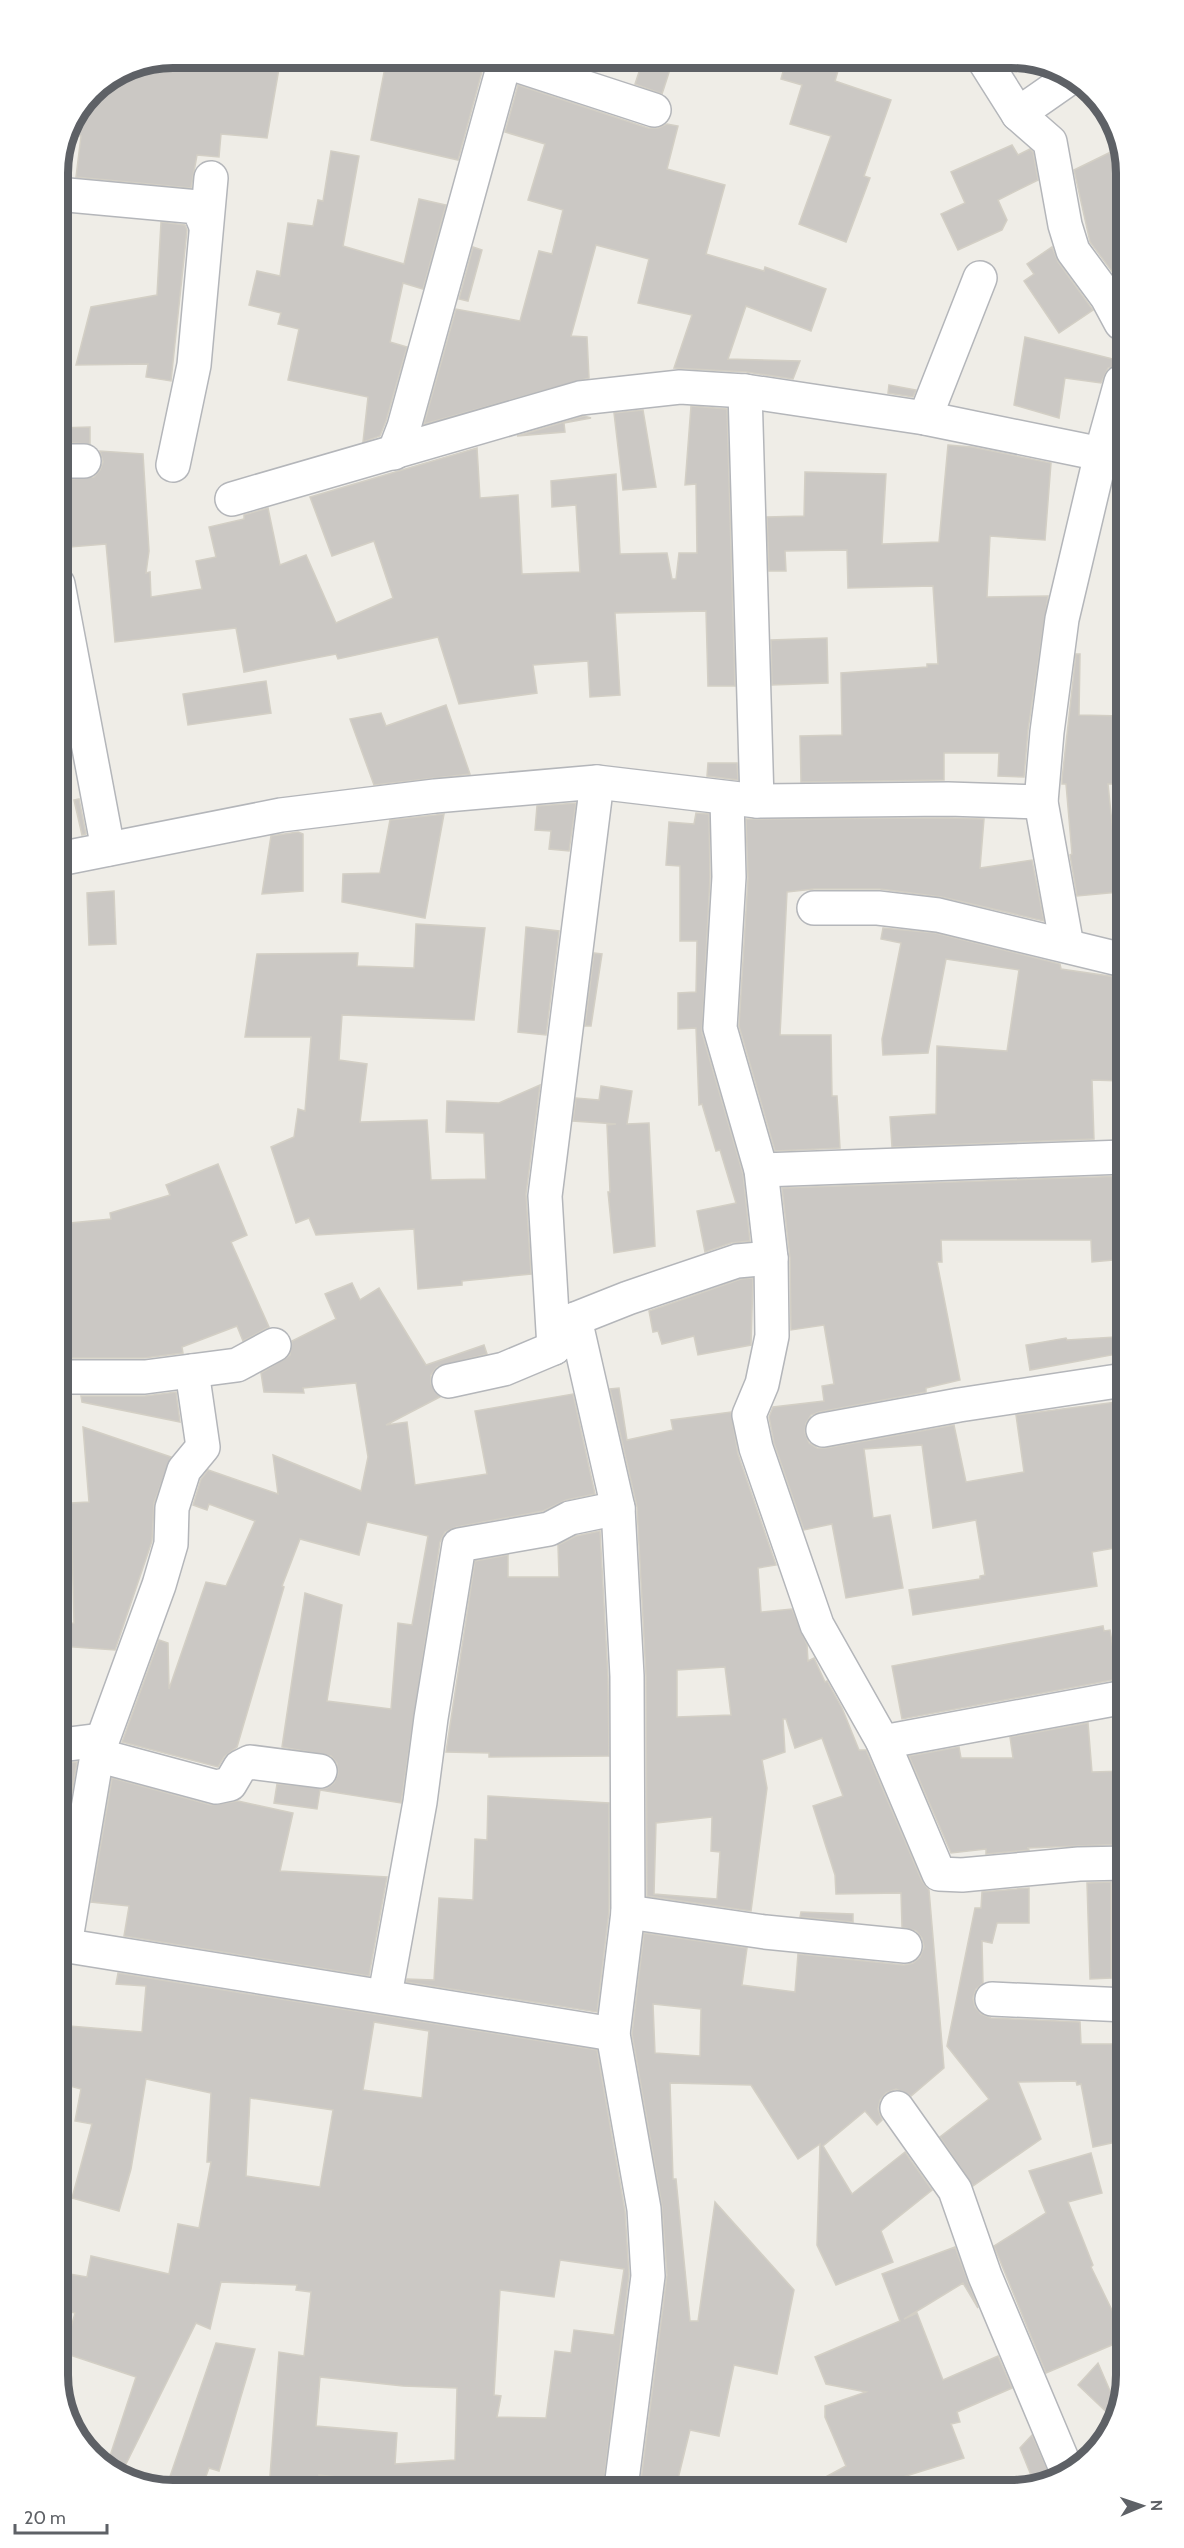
<svg xmlns="http://www.w3.org/2000/svg" width="1184" height="2548" viewBox="0 0 1184 2548" font-family="Cabin,sans-serif">
	<style>
		.building { fill: #cbc8c4; stroke: #d3cfc5; stroke-width: 1.5; fill-rule: evenodd }
		.lines { fill: none; stroke-linecap: round; stroke-linejoin: round }
		.minor-casing { stroke: #b4b6ba; stroke-width: 36 }
		.minor { stroke: #fff; stroke-width: 33 }
		.rim { fill: none; stroke: #5e6166; stroke-width: 8 }
	</style>
	<rect width="100%" height="100%" fill="#efede7"/>
	<g class="building">
		<path d="M172,57H281L267,138L221,134L219,157L197,155L191,188L76,177L81,136L71,135L91,92L129,66Z"/>
		<path d="M387,57H486L458,160L371,140Z"/>
		<path d="M553,57H582L580,66Z"/>
		<path d="M644,57H674L662,94L635,84Z"/>
		<path d="M787,57H842L835,81L891,100L864,176L870,178L846,242L799,224L831,136L790,124L802,85L781,79Z"/>
		<path d="M518,85L648,128H658L667,124L678,126L667,169L725,185L706,254L764,271L765,267L826,289L811,331L746,306L728,359L800,361L793,379L746,372L674,368L692,315L638,303L649,259L596,245L571,336L587,337L589,378L424,424L456,309L520,321L539,251L552,254L563,210L528,200L545,144L505,132Z"/>
		<path d="M1012,145L1018,155L1030,149L1033,152L1038,180L998,200L1007,220L1002,230L958,250L941,214L965,203L951,172Z"/>
		<path d="M1121,147V276L1117,278L1090,242L1074,170Z"/>
		<path d="M331,151L359,156L343,246L404,264L419,199L446,205L423,289L403,283L390,342L407,347L386,421L380,436L363,442L368,397L288,380L299,329L278,324L281,313L249,305L257,271L280,276L288,223L313,226L318,200L323,201Z"/>
		<path d="M161,222L185,225L187,230L171,381L146,377L148,364L76,365L91,307L157,295Z"/>
		<path d="M473,247L482,250L468,301L459,299Z"/>
		<path d="M1052,247L1058,262L1093,310L1059,333L1024,281L1034,274L1027,264Z"/>
		<path d="M1025,337L1121,361V364L1108,368L1101,383L1065,378L1059,418L1014,405Z"/>
		<path d="M889,385L916,390L913,397L888,393Z"/>
		<path d="M691,406L727,409L735,686H708L706,611L615,613L620,695L590,697L588,661L533,665L537,693L459,704L438,637L338,659L336,654L244,672L236,628L115,642L106,544L58,548V480L94,477L100,470L103,462L100,451L143,454L149,551L146,573L150,572L151,597L202,589L196,561L216,557L209,527L244,519V515L268,508L280,565L306,555L336,623L393,598L374,541L332,556L310,497L477,448L480,498L518,495L522,574L580,572L576,505L552,507L551,481L616,474L620,554L667,553L672,579H676L679,553H697L696,484L685,485Z"/>
		<path d="M643,410L656,487L623,490L614,413Z"/>
		<path d="M584,416L591,418L564,423L565,432L517,436Z"/>
		<path d="M90,427V444L58,442V428Z"/>
		<path d="M948,445L972,447L1051,463L1045,540L990,536L987,597L1048,596L1028,730L1024,777L998,776L999,753H944V780L801,782L800,736L842,735L841,673L927,667V664H938L933,586L848,588L847,550L785,551L786,571H769L767,517L804,516L805,472L886,474L882,544L939,542Z"/>
		<path d="M827,638L828,683L772,685L771,640Z"/>
		<path d="M1076,654H1080L1079,715L1122,716L1123,784H1108L1119,892L1077,896L1070,855L1072,854L1066,784H1062V779Z"/>
		<path d="M266,681L271,713L188,725L183,694Z"/>
		<path d="M446,705L470,774L374,785L350,719L381,713L386,726Z"/>
		<path d="M708,763H737L738,780L707,776Z"/>
		<path d="M79,799L86,834L82,835L74,800Z"/>
		<path d="M576,803L569,851L549,849L551,831L535,830L537,806Z"/>
		<path d="M696,813L709,814L710,877L702,1033L743,1174L750,1241L731,1243L705,1252L697,1211L736,1203L720,1150L716,1151L702,1104L699,1105L696,1028L678,1029V993L696,992L697,941H680V866L666,865L669,822L694,824Z"/>
		<path d="M444,814L425,918L342,902L343,874L380,873L390,820Z"/>
		<path d="M948,818L984,819L980,868L1032,860L1044,921L942,897L880,889H814L787,892L780,1035H831L832,1096H837L840,1148L775,1151L739,1026L748,878L746,819Z"/>
		<path d="M298,832L303,834V891L262,894L271,836Z"/>
		<path d="M114,891L116,944L89,945L87,893Z"/>
		<path d="M416,924L485,928L474,1020L342,1015L339,1060L367,1064L360,1122L427,1120L431,1180L486,1179L484,1133L446,1132L447,1101L499,1103L540,1085L526,1194L531,1274L462,1281V1285L418,1289L414,1229L316,1235L309,1218L296,1223L271,1147L294,1137L298,1109L305,1111L311,1037H245L257,954L358,953L357,966L414,968Z"/>
		<path d="M526,927L559,931L546,1035L518,1032Z"/>
		<path d="M883,928L935,933L1060,964L1061,969L1123,978V1081L1092,1080L1094,1139L892,1147L890,1117L936,1114L937,1046L1007,1051L1019,970L946,959L928,1053L883,1055L882,1039L901,943L881,939Z"/>
		<path d="M594,953L602,954L591,1026H585Z"/>
		<path d="M601,1086L632,1091L627,1124L649,1123L655,1246L614,1253L608,1192H610L607,1125L616,1124L573,1121L576,1098L599,1100Z"/>
		<path d="M218,1164L247,1235L231,1242L269,1327L243,1341L237,1326L182,1347L183,1353L144,1358H68L63,1304H60V1224L111,1219L110,1213L170,1195L166,1185Z"/>
		<path d="M1124,1176V1259L1092,1262L1091,1240H941L942,1262H937L960,1380L926,1388V1392L819,1412L811,1415L806,1423L805,1433L809,1443L817,1448H826L954,1425L966,1482L1024,1472L1016,1415L1124,1401L1125,1546L1092,1552L1097,1586L913,1615L909,1590L980,1579V1576L985,1575L976,1520L933,1528L922,1445L864,1449L873,1518L890,1515L903,1588L846,1598L832,1524L804,1530L774,1443L769,1417L773,1407L824,1401L822,1386L834,1384L824,1325L791,1330L790,1258L782,1188Z"/>
		<path d="M753,1278L751,1345L698,1355L694,1336L662,1344L658,1331L653,1332L649,1311L741,1279Z"/>
		<path d="M352,1283L360,1300L379,1288L426,1365L484,1345L487,1354L437,1367L431,1375V1384L440,1397L386,1425L407,1422L415,1485L487,1474L475,1411L573,1394L595,1494L566,1500L543,1511L456,1527L445,1532L440,1542L401,1803L320,1790L317,1809L274,1803L277,1784L327,1788L334,1783L338,1774L337,1763L331,1756L282,1747L305,1593L342,1605L327,1701L391,1709L398,1623L412,1625L428,1536L367,1522L359,1555L300,1539L282,1586L284,1587L237,1747L224,1757L218,1767L122,1742L159,1640L168,1643L169,1689L206,1582L226,1586L255,1521L209,1504L207,1510L193,1505L201,1479L208,1470L278,1494L273,1455L361,1491L368,1457L356,1383L303,1388L304,1393L264,1392L261,1373L290,1355L292,1341L336,1319L325,1294Z"/>
		<path d="M1115,1337L1117,1354L1030,1370L1026,1345L1066,1338L1067,1340Z"/>
		<path d="M619,1388L627,1440L673,1430L671,1420L731,1412L738,1454L776,1565L758,1568L761,1612L792,1609L807,1645L808,1661L814,1658L825,1682L827,1681L842,1708L859,1750H866L922,1881L929,1890L944,2068L911,2096L896,2089L886,2093L880,2100L878,2109L882,2120L877,2125L865,2111L823,2146L852,2194L905,2152L932,2190L881,2231L893,2262L836,2285L817,2245L820,2144L798,2159L751,2085L670,2083L673,2179H676L690,2321H698L715,2202L794,2290L777,2374L734,2365L719,2436L690,2430L676,2487L640,2488L667,2275L662,2206L632,2034L644,1933L747,1948L742,1985L795,1992L798,1954L904,1965L913,1963L920,1957L924,1947L922,1938L916,1931L902,1927L901,1893L836,1894L835,1875L813,1806L843,1796L822,1738L795,1748L786,1719H783L785,1752L762,1760L767,1788L751,1911L647,1896L646,1676L637,1507L610,1389ZM725,1667L731,1715L677,1717V1670ZM712,1817L711,1851L720,1852L717,1899L654,1894L656,1823ZM653,2004L701,2009L700,2056L655,2053Z"/>
		<path d="M176,1392L180,1422L82,1402L81,1396H145Z"/>
		<path d="M83,1427L171,1457L154,1503L152,1541L115,1650L61,1646V1624L74,1623L71,1503L89,1502Z"/>
		<path d="M600,1531L608,1677L609,1756L489,1757V1753L446,1752L475,1561L508,1555V1577H559L558,1545L576,1536Z"/>
		<path d="M1103,1626L1104,1631L1110,1630L1118,1679L902,1719L892,1666Z"/>
		<path d="M1088,1723L1092,1772L1125,1771L1126,1844L1028,1848L1029,1850L986,1854V1849L951,1853L909,1756L959,1747L961,1758H1013L1010,1737Z"/>
		<path d="M77,1762L62,1851L65,1805H62V1763Z"/>
		<path d="M112,1778L211,1805L238,1801L293,1813L280,1871L387,1877L369,1976L124,1936L129,1906L91,1902Z"/>
		<path d="M488,1796L609,1803V1911L597,2012L406,1982L407,1979L434,1980L439,1898L473,1900L475,1839L487,1840Z"/>
		<path d="M1111,1882V1978L1090,1979L1087,1883Z"/>
		<path d="M1029,1888V1923H997L992,1943L982,1941L983,1983L976,1989L973,1998L975,2007L981,2014L991,2018L1080,2022L1081,2044H1126V2140L1093,2147L1081,2084L1077,2085L1076,2081L1018,2082L1041,2139L973,2186L940,2137L989,2099L947,2046L975,1908H981L982,1892Z"/>
		<path d="M801,1912L853,1914V1922L800,1917Z"/>
		<path d="M118,1973L597,2050L625,2211L629,2275L603,2488L383,2489V2482L319,2475L317,2490H269L279,2352L304,2356L311,2292L296,2290L297,2285L221,2282L210,2329L196,2323L121,2474L106,2468L136,2377L64,2353L75,2313L63,2310V2273L87,2277L91,2256L169,2274L178,2224L199,2228L211,2162H207L211,2093L146,2079L131,2169L119,2211L72,2198L92,2124L75,2121L81,2089L66,2085L64,2030L70,2029V2026L142,2032L146,1986L116,1984ZM374,2022L429,2031L422,2098L363,2090ZM250,2098L333,2110L320,2187L246,2176ZM560,2260L624,2269L614,2335L574,2330L571,2353L555,2351L546,2418L497,2417L501,2396L494,2395L500,2290L554,2297ZM320,2377L403,2386L457,2388L455,2460L395,2464L397,2433L316,2426Z"/>
		<path d="M1091,2153L1102,2193L1068,2202L1093,2265L1091,2267L1126,2339L1046,2373L994,2246L1046,2213L1029,2171Z"/>
		<path d="M955,2247L978,2308L963,2283L904,2319L917,2313L943,2380L998,2356L1012,2388L957,2412L960,2422L951,2424L964,2458L874,2486H809L846,2466L825,2417V2406L866,2392L826,2384L815,2357L900,2321L882,2274Z"/>
		<path d="M216,2343L255,2349L219,2471L209,2468L201,2490L165,2491Z"/>
		<path d="M1098,2363L1117,2407L1114,2419L1078,2385Z"/>
		<path d="M1032,2435L1053,2482L1049,2485H1035L1020,2448Z"/>
	</g>
	<g class="lines">
		<g class="minor-casing">
			<g id="minor">
				<path d="M982,57L1018,114L1050,142L1065,225L1073,251L1107,297L1121,323"/>
				<path d="M504,61L654,110"/>
				<path d="M1018,114L1071,77"/>
				<path d="M57,194L198,207L206,226"/>
				<path d="M745,391L757,801"/>
				<path d="M925,418L980,278"/>
				<path d="M394,453L404,427L506,57"/>
				<path d="M58,461H84"/>
				<path d="M173,465L194,365L211,178"/>
				<path d="M232,499L580,398L680,387L745,391L925,418L1101,454"/>
				<path d="M58,584L108,849"/>
				<path d="M727,799L729,877L720,1028L761,1170L771,1258L772,1336L762,1384L749,1415L756,1448L817,1625L883,1742L939,1874L962,1875L1079,1864L1126,1863"/>
				<path d="M59,859L281,815L435,796L597,782L757,801L948,799L1041,802"/>
				<path d="M814,908H878L938,915L1123,960"/>
				<path d="M1067,946L1041,802L1047,732L1062,619L1101,454L1121,382"/>
				<path d="M761,1170L1124,1157"/>
				<path d="M575,1319L618,1508L627,1676L628,1912L613,2034L644,2209L648,2276L621,2488"/>
				<path d="M554,1348L545,1196L597,782"/>
				<path d="M60,1377H145L237,1365L274,1345"/>
				<path d="M449,1381L504,1369L554,1348L575,1319L628,1298L737,1261L771,1258"/>
				<path d="M823,1430L959,1405L1124,1380"/>
				<path d="M883,1742L1125,1697"/>
				<path d="M61,1745L101,1740"/>
				<path d="M97,1755L216,1787L230,1784L240,1767L250,1762L320,1771"/>
				<path d="M628,1912L765,1932L905,1946"/>
				<path d="M62,1945L613,2034"/>
				<path d="M65,1945L97,1755L159,1585L171,1544L172,1508L184,1470L203,1447L192,1371"/>
				<path d="M385,1995L420,1802L431,1718L459,1545L549,1529L570,1518L618,1508"/>
				<path d="M992,1999L1126,2005"/>
				<path d="M897,2108L955,2190L985,2276L1067,2471"/>
			</g>
		</g>
		<use href="#minor" class="minor"/>
	</g>
	<path d="M0 0H1184V2548H0ZM173 68H1011A105 105 0 0 1 1116 173V2375A105 105 0 0 1 1011 2480H173A105 105 0 0 1 68 2375V173A105 105 0 0 1 173 68Z" fill="#fff" fill-rule="evenodd"/>
	<path class="rim" d="M173 68H1011A105 105 0 0 1 1116 173V2375A105 105 0 0 1 1011 2480H173A105 105 0 0 1 68 2375V173A105 105 0 0 1 173 68Z"/>
	<g transform="translate(1142 2506) rotate(88)" stroke="#ffffff" stroke-width="4.5" paint-order="stroke">
	<path d="M0-4.5L10 22L0 15L-10 22Z" fill="#5e6166"/>
	<text y="-9" font-size="16" font-weight="bold" text-anchor="middle" fill="#5e6166">N</text>
	</g>
	<path d="M15 2524v9h92v-9" fill="none" stroke="#5e6166" stroke-width="3"/>
	<text x="24" y="2524" font-size="18" fill="#5e6166" stroke="#ffffff" stroke-width="4.5" paint-order="stroke">20 m</text>
</svg>
